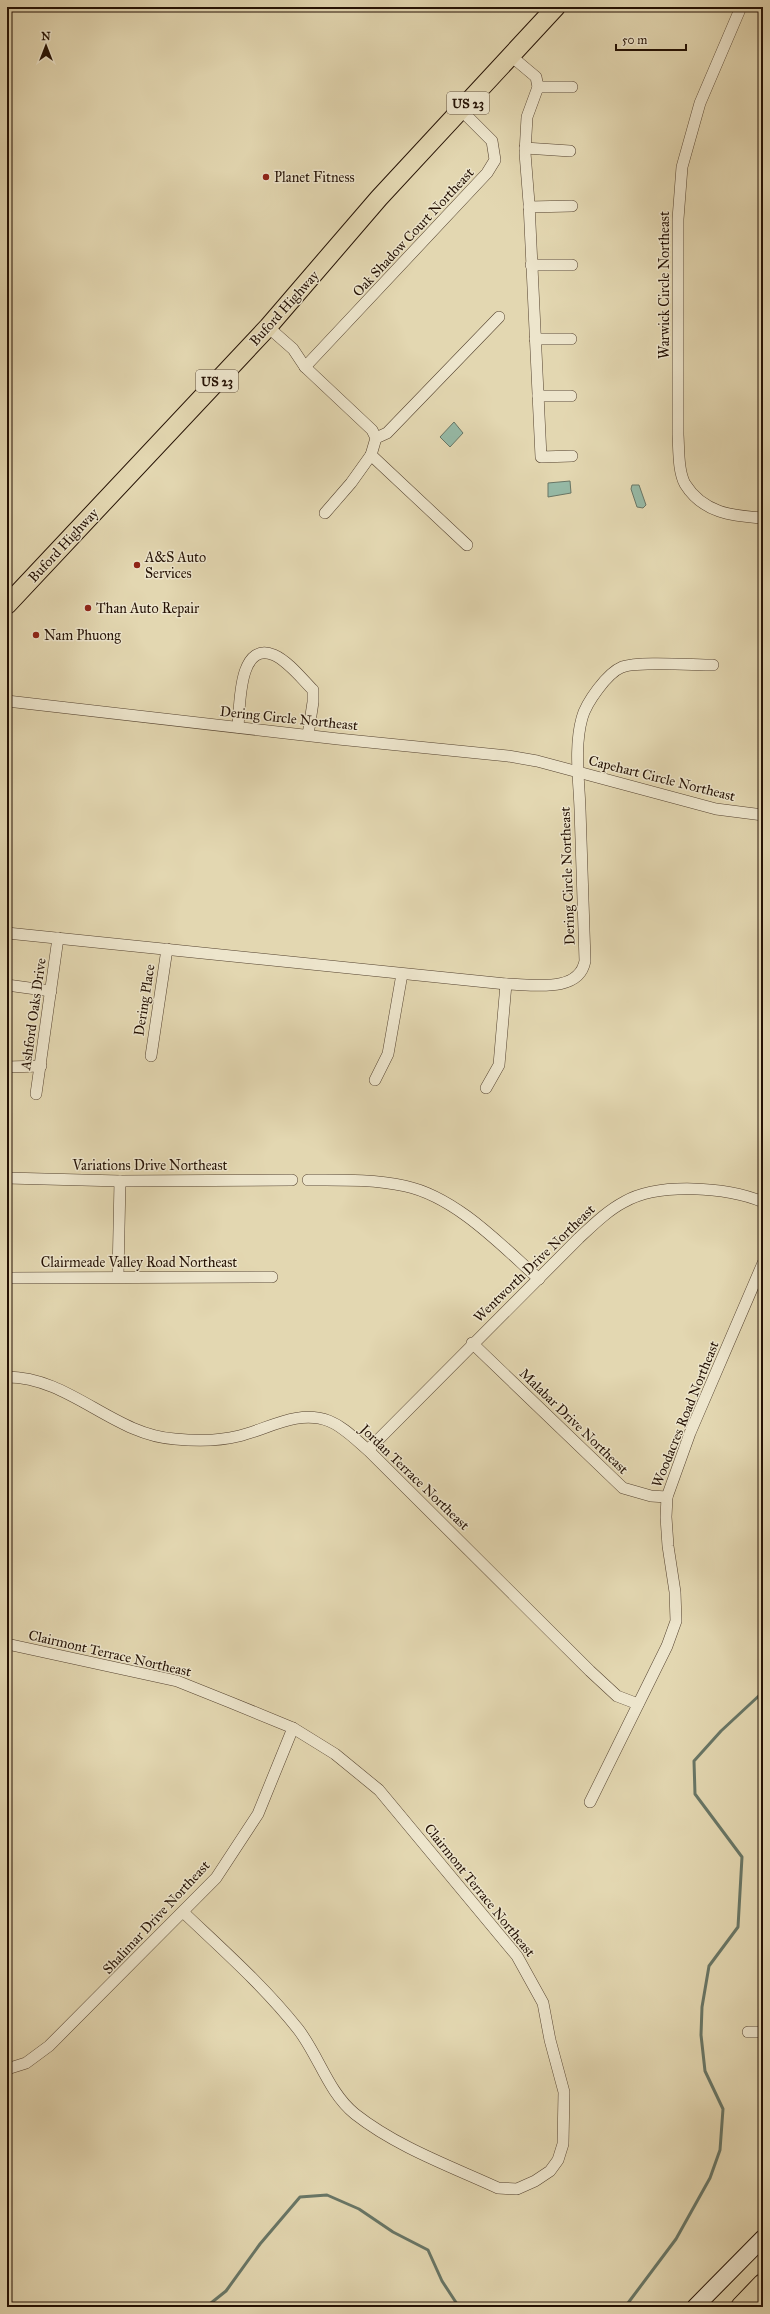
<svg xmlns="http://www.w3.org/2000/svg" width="770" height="2314" viewBox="0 0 770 2314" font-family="'IM FELL Great Primer',serif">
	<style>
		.water { fill: #96baa7; stroke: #687666 }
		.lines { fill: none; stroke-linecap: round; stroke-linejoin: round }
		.stream { stroke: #687666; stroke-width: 3 }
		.minor-casing { stroke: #54422f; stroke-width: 12 }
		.secondary-casing { stroke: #241104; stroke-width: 18 }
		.primary-casing { stroke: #241104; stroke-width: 20 }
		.motorway-casing { stroke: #241104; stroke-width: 22 }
		.minor { stroke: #ede5cc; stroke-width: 11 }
		.secondary { stroke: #ede5cc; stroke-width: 16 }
		.primary { stroke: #e3d7b1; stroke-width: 18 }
		.motorway { stroke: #e3d7b1; stroke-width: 20 }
		.poi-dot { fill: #8f2418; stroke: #ede5cc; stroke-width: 1.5 }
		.labels { text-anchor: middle; stroke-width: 3; stroke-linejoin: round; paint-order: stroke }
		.shield { fill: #ede5cc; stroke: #605140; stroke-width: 1 }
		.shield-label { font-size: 13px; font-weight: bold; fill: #241104 }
		.poi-label { font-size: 14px; fill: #241104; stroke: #ede5cc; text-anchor: start }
		.street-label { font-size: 14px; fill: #241104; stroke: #ede5cc }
	</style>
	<rect width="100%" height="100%" fill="#e3d7b1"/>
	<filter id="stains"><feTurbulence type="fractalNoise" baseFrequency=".005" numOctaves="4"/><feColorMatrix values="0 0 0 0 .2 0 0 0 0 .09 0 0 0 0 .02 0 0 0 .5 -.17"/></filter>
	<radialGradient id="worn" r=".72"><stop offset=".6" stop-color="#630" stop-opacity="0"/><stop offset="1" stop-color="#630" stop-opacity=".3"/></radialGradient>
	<g class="water">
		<path d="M454,422L463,433L450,447L440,437Z"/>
		<path d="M570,481L571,493L548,497V483Z"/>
		<path d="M632,485H639L646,505L643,508L637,507L631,489Z"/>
	</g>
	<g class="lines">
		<g class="stream">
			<path d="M206,2307L226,2291L260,2244L300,2197L327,2195L359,2209L393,2232L428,2250L442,2281L459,2307"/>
			<path d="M625,2307L676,2239L710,2178L720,2150L723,2109L705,2071L701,2035L702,2007L709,1966L738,1927L742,1857L695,1794L694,1761L721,1731L763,1692"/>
		</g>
		<g class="minor-casing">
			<g id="minor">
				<path d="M741,7L700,103L682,167L678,219V435C679,450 678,471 685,484C703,513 732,516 763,518"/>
				<path d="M511,56L536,77L538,87L527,117L525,153L529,203L541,457L572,456"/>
				<path d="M538,87H572"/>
				<path d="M525,148L570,151"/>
				<path d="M529,207L572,206"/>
				<path d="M531,265H572"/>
				<path d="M268,327L293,349L305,367L372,430L376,438L371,455L467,545"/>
				<path d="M535,339H571"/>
				<path d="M305,367L487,173L495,160L492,141L461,110"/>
				<path d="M538,396H571"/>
				<path d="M376,438L387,433L499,317"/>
				<path d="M325,513L351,483L371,455"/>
				<path d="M7,701L338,739L508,756L537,761L716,809L763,815"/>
				<path d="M238,727C240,707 238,640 274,655C288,661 302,679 313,690V702L308,735"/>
				<path d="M7,933L506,984C531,984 579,994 585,961C583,910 582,860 580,809C579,780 574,747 582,718C586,703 607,673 622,667C639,661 692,665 713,665"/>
				<path d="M7,985L51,991"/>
				<path d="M151,1056L167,949"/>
				<path d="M7,1067L41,1066"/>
				<path d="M375,1080L388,1054L402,974"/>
				<path d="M486,1088L499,1065L506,984"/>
				<path d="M36,1094L58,938"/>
				<path d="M7,1178L120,1181L292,1180"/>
				<path d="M308,1180C341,1180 373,1179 405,1186C456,1197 501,1245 539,1279"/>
				<path d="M118,1276L120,1181"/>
				<path d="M7,1278L272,1277"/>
				<path d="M472,1343L623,1488L651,1496L667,1497"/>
				<path d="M7,1377C70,1377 113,1435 175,1439C195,1441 219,1441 239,1436C268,1429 298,1409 329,1421C344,1427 356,1440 368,1450L590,1671L617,1696L638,1704"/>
				<path d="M368,1450L579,1238C593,1225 607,1211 624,1202C659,1182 727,1187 763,1202"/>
				<path d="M7,1644L177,1681L232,1703L293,1728L335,1754L379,1790L517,1956L543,2003L550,2040L564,2092L563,2144L558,2160L550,2171L535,2181L517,2189L498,2188C450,2166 397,2147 355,2114C328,2092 319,2056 298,2029C264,1986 223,1950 183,1912"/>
				<path d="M590,1802L667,1646L676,1621L675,1592L668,1546L666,1517L667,1497L690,1433L763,1263"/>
				<path d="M748,2032H763"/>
				<path d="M7,2069L26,2063L49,2046L216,1878L258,1814L293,1728"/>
			</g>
		</g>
		<g class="secondary-casing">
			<path id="secondary" d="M695,2307L763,2238"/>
		</g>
		<g class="primary-casing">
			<path id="primary" d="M7,605L268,327L379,198L556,7"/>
		</g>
		<g class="motorway-casing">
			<path id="motorway" d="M741,2307L763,2284"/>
		</g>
		<use href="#minor" class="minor"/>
		<use href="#secondary" class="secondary"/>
		<use href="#primary" class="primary"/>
		<use href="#motorway" class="motorway"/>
	</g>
	<g class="poi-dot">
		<circle cx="266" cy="177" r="4"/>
		<circle cx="137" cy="565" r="4"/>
		<circle cx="88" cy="608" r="4"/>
		<circle cx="36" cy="635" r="4"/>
	</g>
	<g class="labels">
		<g class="shield">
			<rect x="447" y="92" width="42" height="22" rx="3"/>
			<rect x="196" y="370" width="42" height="22" rx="3"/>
		</g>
		<g class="shield-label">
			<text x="468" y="108">US 23</text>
			<text x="217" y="386">US 23</text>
		</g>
		<g class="poi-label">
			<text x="274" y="182">Planet Fitness</text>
			<text x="145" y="562">A&amp;S Auto<tspan x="145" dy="16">Services</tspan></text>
			<text x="96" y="613">Than Auto Repair</text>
			<text x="44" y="640">Nam Phuong</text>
		</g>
		<g class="street-label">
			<text transform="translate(413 232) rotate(-47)" y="5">Oak Shadow Court Northeast</text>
			<text transform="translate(664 285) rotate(-90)" y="5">Warwick Circle Northeast</text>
			<text transform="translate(284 308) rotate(-48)" y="5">Buford Highway</text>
			<text transform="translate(63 545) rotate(-47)" y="5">Buford Highway</text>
			<text transform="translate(289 718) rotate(6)" y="5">Dering Circle Northeast</text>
			<text transform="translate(662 778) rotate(14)" y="5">Capehart Circle Northeast</text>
			<text transform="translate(567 876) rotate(-92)" y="5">Dering Circle Northeast</text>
			<text transform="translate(144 1000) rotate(-81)" y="5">Dering Place</text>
			<text transform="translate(33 1014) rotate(-82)" y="5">Ashford Oaks Drive</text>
			<text x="150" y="1170">Variations Drive Northeast</text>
			<text x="139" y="1267">Clairmeade Valley Road Northeast</text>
			<text transform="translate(534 1263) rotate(-44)" y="5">Wentworth Drive Northeast</text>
			<text transform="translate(685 1414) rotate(-68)" y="5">Woodacres Road Northeast</text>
			<text transform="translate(574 1421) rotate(44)" y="5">Malabar Drive Northeast</text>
			<text transform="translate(415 1477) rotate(44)" y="5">Jordan Terrace Northeast</text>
			<text transform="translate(110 1653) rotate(13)" y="5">Clairmont Terrace Northeast</text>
			<text transform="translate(480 1890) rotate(51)" y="5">Clairmont Terrace Northeast</text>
			<text transform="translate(156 1917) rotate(-47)" y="5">Shalimar Drive Northeast</text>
		</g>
	</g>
	<rect width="770" height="2314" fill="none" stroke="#e3d7b1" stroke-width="24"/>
	<rect x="8" y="8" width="754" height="2298" fill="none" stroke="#241104" stroke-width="2"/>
	<rect x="12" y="12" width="746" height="2290" fill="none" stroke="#241104"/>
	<g transform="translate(46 46)" stroke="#ede5cc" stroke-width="3" paint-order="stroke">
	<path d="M0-3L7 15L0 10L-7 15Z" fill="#241104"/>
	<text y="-6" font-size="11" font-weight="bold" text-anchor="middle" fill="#241104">N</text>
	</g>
	<path d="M616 44v6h70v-6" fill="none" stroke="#241104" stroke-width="2"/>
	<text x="622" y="44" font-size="12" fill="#241104" stroke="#ede5cc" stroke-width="3" paint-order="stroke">50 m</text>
	<rect width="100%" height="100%" filter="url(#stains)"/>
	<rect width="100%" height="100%" fill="url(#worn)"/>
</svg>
